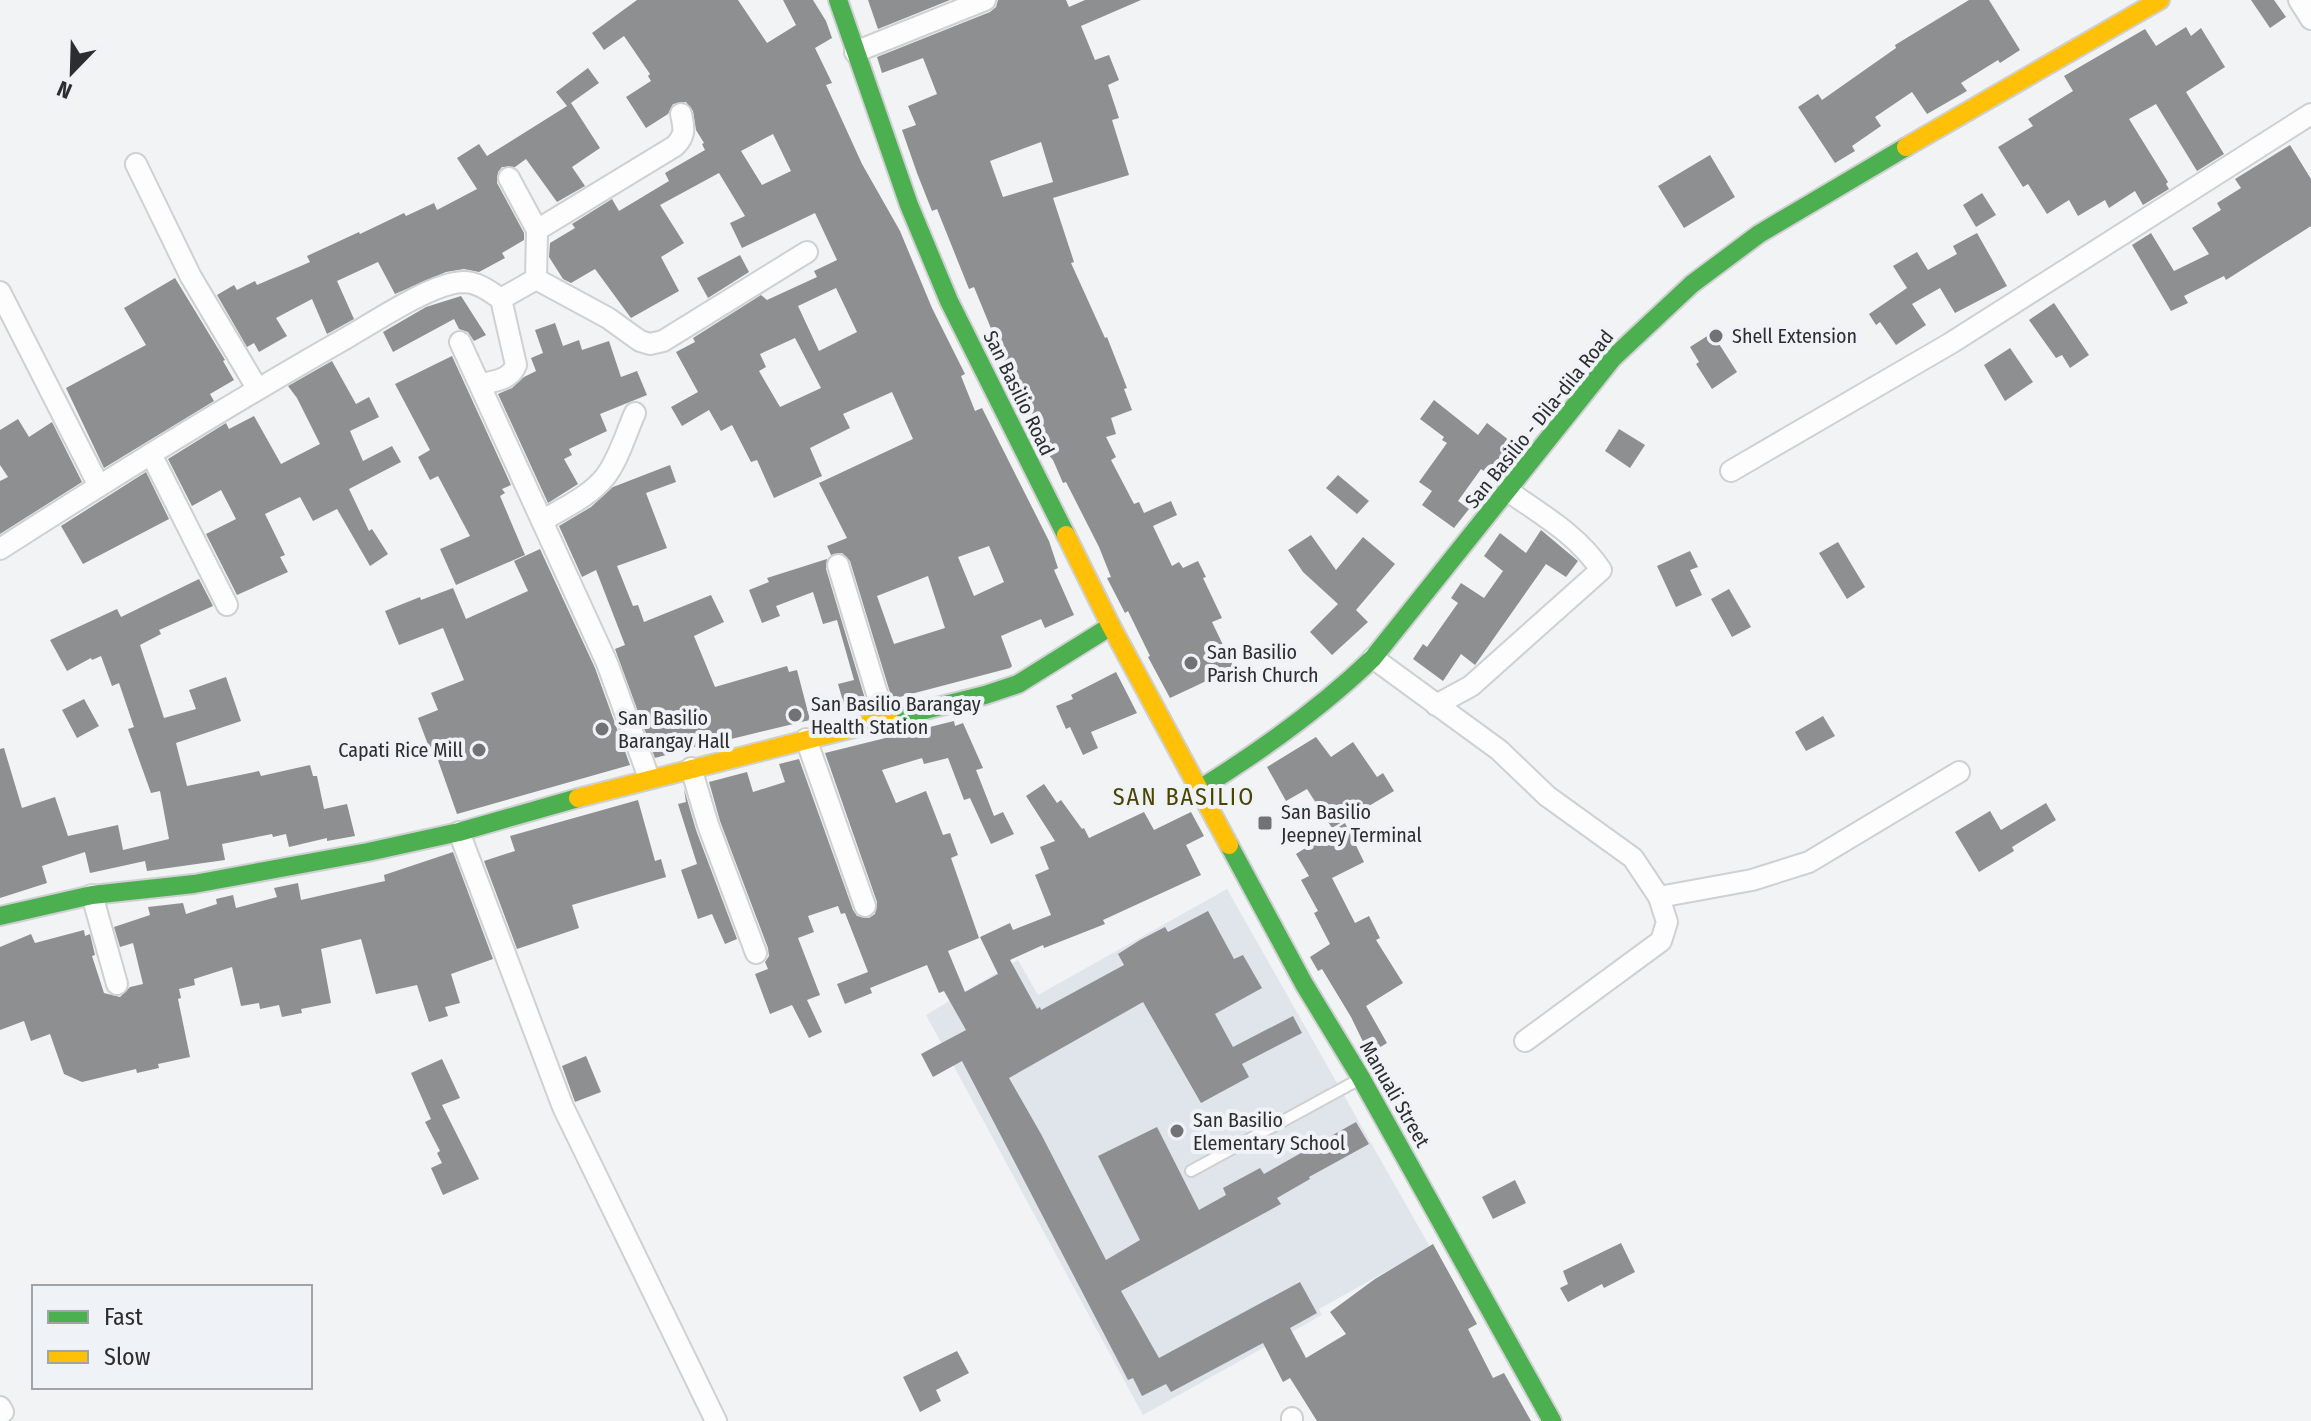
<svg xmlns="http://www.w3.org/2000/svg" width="2311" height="1421" viewBox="0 0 2311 1421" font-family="'Fira Sans Condensed',sans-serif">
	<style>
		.built { fill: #e0e5ec }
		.building { fill: #8d8f91; fill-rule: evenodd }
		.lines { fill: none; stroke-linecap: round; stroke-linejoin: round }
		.lane-casing { stroke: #cfd0d2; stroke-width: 14 }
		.street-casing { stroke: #cfd0d2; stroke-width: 24 }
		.fast-casing { stroke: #cfd0d2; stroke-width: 22 }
		.slow-casing { stroke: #cfd0d2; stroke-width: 22 }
		.lane { stroke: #fdfdfe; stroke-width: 10 }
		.street { stroke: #fdfdfe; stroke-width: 20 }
		.fast { stroke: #4caf50; stroke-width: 18 }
		.slow { stroke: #ffc107; stroke-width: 18 }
		.poi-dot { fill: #717274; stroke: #eff3f7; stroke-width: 3 }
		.labels { text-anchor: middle; stroke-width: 8; stroke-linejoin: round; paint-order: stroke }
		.poi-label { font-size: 20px; fill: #2c2d2f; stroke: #eff3f7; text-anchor: start }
		.street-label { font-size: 20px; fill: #2c2d2f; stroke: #eff3f7 }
		.quarter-label { font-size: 24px; letter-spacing: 2px; fill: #4a4401; stroke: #eff3f7 }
	</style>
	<rect width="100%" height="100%" fill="#f1f3f5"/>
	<path class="built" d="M1227,889L1430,1247L1319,1309L1322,1315L1143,1415L926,1015L1018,960L1038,995Z"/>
	<g class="building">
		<path d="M637,0H738L767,43L796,25L783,0H813L826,21L832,38L815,48L832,83L826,85L862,164L900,231L932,308L965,374L961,376L975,411L982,408L1049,541L1058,568L1054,570L1074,615L1045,628L1041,619L1001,636L1012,666L1010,668L892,699L850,561L842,553L831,555L827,546L847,538L819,483L913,439L892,392L843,414L850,428L810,448L822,476L774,498L757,460L751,462L732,425L721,431L709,410L682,426L671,407L698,392L676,352L695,342L693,338L761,295L767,300L817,277L814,271L837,260L815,213L742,248L730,223L745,216L719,173L660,205L684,243L661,257L679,291L631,318L595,269L571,283L563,279L549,257L550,243L575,228L572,224L612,199L619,211L669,181L665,173L705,150L702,144L704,143L696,130L693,111L686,102L673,104L668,114L646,128L626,97L651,81L648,76L650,74L624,36L604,50L592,33ZM773,134L791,171L762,185L741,151ZM836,288L857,332L819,351L798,306ZM795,338L821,388L780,407L759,371L766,367L760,354ZM989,546L1004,582L974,596L958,557ZM928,576L945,628L894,644L877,596Z"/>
		<path d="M868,0H950L878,29Z"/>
		<path d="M998,0H1066L1069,7L1085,0H1141L1081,26L1095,60L1109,55L1119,80L1108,85L1119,118L1112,120L1129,175L1053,198L1074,262L1071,263L1105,338L1107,337L1127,388L1124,389L1132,410L1111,418L1116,434L1106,437L1116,457L1111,460L1134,504L1139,502L1144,513L1171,501L1177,515L1153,526L1172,566L1179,562L1183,568L1198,561L1206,577L1203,578L1222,618L1212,622L1234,668L1170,698L1148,657L1150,656L1128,611L1125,613L1107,578L1111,577L1099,547L1066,482L1063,483L1053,460L1041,446L1018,386L1015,387L974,287L969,289L937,209L932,211L917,173L902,130L916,125L908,106L937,94L923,58L882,73L877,57L990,12L996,7ZM1041,142L1053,182L1003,197L990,161Z"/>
		<path d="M1969,0H1989L2020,50L2000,63L1998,60L1961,83L1967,91L1927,114L1912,92L1875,117L1881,126L1852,146L1855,151L1835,163L1798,107L1818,94L1822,100L1896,48L1895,45Z"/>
		<path d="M2251,0H2274L2286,17L2270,28Z"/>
		<path d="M2186,27L2191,36L2201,28L2225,67L2186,92L2224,154L2197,171L2156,104L2129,119L2168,182L2166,184L2169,189L2143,205L2135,191L2109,208L2105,200L2078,216L2069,200L2047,214L2028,184L2023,187L1998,147L2033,126L2028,119L2073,91L2064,76L2145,29L2156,46Z"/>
		<path d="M588,68L599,83L568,105L571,103L600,148L572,167L585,186L557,202L526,159L515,167H502L498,172L497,183L524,233V240L502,253L505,258L479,272L464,269L446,272L395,294L378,262L337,281L354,319L327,334L312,299L276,318L287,336L259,352L254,343L247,347L217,295L234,285L237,290L255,281L257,285L310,262L307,256L359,232L360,234L404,213L406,216L434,203L437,210L477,189L457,158L479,144L487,156L567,106L556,92Z"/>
		<path d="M2290,145L2311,179V226L2226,280L2224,276L2184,296L2188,303L2171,311L2132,245L2151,233L2174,271L2209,254L2192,228L2221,210L2217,203L2241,188L2235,179Z"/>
		<path d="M1710,155L1735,197L1684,228L1658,186Z"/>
		<path d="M1982,193L1996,215L1976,227L1963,205Z"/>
		<path d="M1977,233L2007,286L1955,313L1940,288L1912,304L1926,325L1896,345L1880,322L1876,325L1869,314L1907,288L1893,266L1917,252L1928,270L1957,254L1953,246Z"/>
		<path d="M740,255L749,272L708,298L697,278Z"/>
		<path d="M175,278L225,360L223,361L234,380L210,394L214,401L104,468L66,388L146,345L124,308Z"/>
		<path d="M461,296L486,335L474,341L468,332L459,329L454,319L393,352L383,332L426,307Z"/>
		<path d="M2054,303L2089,355L2070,368L2062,355L2056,358L2029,320Z"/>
		<path d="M555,323L563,346L579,340L582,350L609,341L621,377L637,371L647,395L600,414L607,431L569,449L572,455L564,459L578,484L548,503L498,394L512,388L524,377L536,371L531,358L543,353L535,330Z"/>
		<path d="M1712,333L1737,372L1712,389L1696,364L1699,362L1690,347Z"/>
		<path d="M2010,348L2033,382L2005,401L1984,365Z"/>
		<path d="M452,356L511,485L502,489L505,493L500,496L525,555L456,585L440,549L470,536L438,476L430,480L418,457L430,450L395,384Z"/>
		<path d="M332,361L356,404L369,397L379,417L350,431L363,461L392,446L401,462L349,489L369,531L372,529L388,554L370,566L337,509L313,521L300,497L265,514L285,555L280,557L288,572L237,595L206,534L236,519L221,490L192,506L168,459L226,423L229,429L254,416L281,464L320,444L297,398L288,386Z"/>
		<path d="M1434,400L1478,435L1487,423L1514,444L1490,476L1481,469L1458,501L1469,509L1454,528L1422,505L1432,491L1419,482L1447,443L1442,440L1444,437L1420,419Z"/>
		<path d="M18,419L29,437L52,422L82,482L0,534V481L8,477L0,465V430Z"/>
		<path d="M1619,429L1645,445L1630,468L1605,451Z"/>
		<path d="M670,465L676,482L646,493L667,548L617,566L633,606L638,605L644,622L711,595L724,622L694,636L715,687L787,666L789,672L797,670L810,720L727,740V738L655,758L615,649L625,645L596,570L582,577L559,526L591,507L613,487Z"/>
		<path d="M146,472L169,519L83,564L61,526Z"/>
		<path d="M1338,475L1369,501L1357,514L1326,488Z"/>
		<path d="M1541,530L1578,561L1566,577L1546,564L1475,665L1461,654L1443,681L1413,659L1423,644L1427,647L1458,603L1451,598L1461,583L1484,598L1503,571L1484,556L1500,533L1526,553Z"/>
		<path d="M1311,535L1336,570L1363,537L1395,564L1356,610L1368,622L1332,655L1310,632L1338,604L1303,572L1288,550Z"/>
		<path d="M1838,542L1865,587L1847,599L1819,553Z"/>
		<path d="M540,549L595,668L630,765L457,814L434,749L430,750L418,718L438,710L431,693L464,680L443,628L399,645L385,611L420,597L421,600L453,588L466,619L528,591L514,561Z"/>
		<path d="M1690,551L1698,567L1690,570L1702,595L1676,607L1657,566Z"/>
		<path d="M827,559L826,569L866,702L845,708L838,684L854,680L837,620L823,624L813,592L776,606L780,616L762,623L749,590L769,582L767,578Z"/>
		<path d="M199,579L213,606L159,630L161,634L140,645L164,718L196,709L189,690L226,677L241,721L176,743L187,786L259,771L261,776L310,765L313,776H317L324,809L347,804L355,836L327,841V838L289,847L286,834L273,837L272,834L222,844L225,860L147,871L145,861L90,873L85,852L42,866L47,883L0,898V749L4,748L22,808L55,797L68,836L118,825L123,850L169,839L160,791L151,793L128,729L134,727L119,683L112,686L101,656L92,660L91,658L67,671L50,640L117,609L121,617Z"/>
		<path d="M1729,589L1751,627L1732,637L1711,599Z"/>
		<path d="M1116,672L1137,713L1091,732L1098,748L1083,755L1070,727L1066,729L1056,706L1073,699L1071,695Z"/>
		<path d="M84,699L99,726L77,738L62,710Z"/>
		<path d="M1823,716L1835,736L1806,751L1795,732Z"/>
		<path d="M954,721L955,726L963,723L983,768L976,770L994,816L1003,812L1014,834L991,844L970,798L964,800L948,758L924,764L922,758L882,770L896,803L926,791L943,835L950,833L958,855L951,858L979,938L948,951L965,992L998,974L980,937L1010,923L1013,930L1051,915L1035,875L1049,869L1040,847L1055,841L1026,796L1044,784L1057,803L1061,800L1082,829L1084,828L1089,838L1144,812L1154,830L1191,812L1204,836L1186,845L1201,875L1103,920L1105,924L1044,948L1043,945L1010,960L1037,1009L1040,1007L1041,1010L1124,965L1118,954L1140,940L1165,927L1168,932L1208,911L1234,959L1243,955L1262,988L1215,1014L1233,1047L1293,1016L1302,1033L1242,1064L1249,1077L1201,1103L1143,1002L1009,1078L1041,1134L1106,1260L1140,1240L1098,1156L1157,1127L1199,1210L1226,1195L1223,1188L1260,1168L1264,1174L1356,1122L1369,1144L1309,1177L1310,1179L1277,1198L1281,1204L1121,1291L1159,1358L1300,1282L1317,1313L1290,1328L1306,1358L1346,1334L1330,1312L1375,1279L1433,1244L1477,1324L1468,1329L1493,1378L1504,1373L1531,1421H1317L1290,1378L1283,1382L1263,1343L1171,1392L1166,1384L1142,1396L1133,1378L1128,1380L962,1061L933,1077L921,1054L966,1030L944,991L939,993L927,965L870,988L872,993L845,1004L837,984L868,972L845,913L841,914L838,906L808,916L814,932L798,938L820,995L807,1000L822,1032L809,1038L792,1005L770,1014L755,974L768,969L765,962L769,956L768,948L720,821L709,782L747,772L753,792L785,782L779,764L799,759L853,910L857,916L869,918L875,914L877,902L825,753Z"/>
		<path d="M1316,737L1331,757L1353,742L1377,777L1383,773L1394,791L1332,828L1307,789L1286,801L1267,767Z"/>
		<path d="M684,789L696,830L737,939L725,944L712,914L698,919L681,870L697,864L678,804L686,802Z"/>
		<path d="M638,800L655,861L661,859L666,877L572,905L579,928L517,949L484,861L515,851L510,836Z"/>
		<path d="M2046,803L2056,820L2012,847L2014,851L1979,872L1955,832L1990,811L2001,830Z"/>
		<path d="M1345,823L1364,862L1332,878L1355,923L1369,916L1380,938L1376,940L1403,983L1366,1006L1387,1043L1369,1054L1351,1017L1322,969L1318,971L1310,957L1330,944L1314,913L1318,911L1301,880L1309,876L1296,854Z"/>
		<path d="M453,852L493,959L451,974L460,1003L445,1007L448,1016L429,1022L417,985L376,994L361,939L321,949L331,1003L301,1009L302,1013L282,1017L279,1005L260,1009L259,1003L241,1006L232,967L194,979L195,985L179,989L181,998L178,999L190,1057L158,1064L159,1068L137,1073L136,1069L82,1082L64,1074L50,1034L31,1041L24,1021L0,1030V947L31,934L35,943L84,930L85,936L90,934L95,955L92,956L104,993L120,997L130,987L143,984L133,943L120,947L114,927L150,915L148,907L183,903L186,914L217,904L216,899L233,895L236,908L277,897L274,888L298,883L301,900L385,881L384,875Z"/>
		<path d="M586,1056L601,1092L575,1102L562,1066Z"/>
		<path d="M442,1059L460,1098L442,1105L479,1179L443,1195L431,1168L442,1163L437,1153L440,1151L425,1122L431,1119L411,1073Z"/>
		<path d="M1515,1180L1526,1203L1493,1219L1482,1197Z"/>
		<path d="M1621,1243L1635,1272L1604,1288L1602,1284L1568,1302L1560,1288L1568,1284L1563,1271Z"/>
		<path d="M957,1351L969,1373L936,1390L941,1401L920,1412L903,1377Z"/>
	</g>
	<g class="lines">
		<g class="lane-casing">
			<path id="lane" d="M1191,1171L1358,1080"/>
		</g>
		<g class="street-casing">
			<g id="street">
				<path d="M2299,0L2311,19"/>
				<path d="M855,52L985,0"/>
				<path d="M136,164L191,277L257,388"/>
				<path d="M509,178L537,230"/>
				<path d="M536,279L608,318L640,341L650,344L663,341L807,252"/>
				<path d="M536,279L537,230L675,146C686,135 684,128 681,114"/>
				<path d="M0,292L99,486"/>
				<path d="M460,342L607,663L649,778"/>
				<path d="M481,384C495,381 510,380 516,365L501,299L536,279"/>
				<path d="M151,454L227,605"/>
				<path d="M1731,471L1951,343L2311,114"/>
				<path d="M542,521C563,508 589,497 605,477C619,459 626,433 635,413"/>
				<path d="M0,549C114,476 230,404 348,337C376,321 432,283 463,282C478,282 489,291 501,299"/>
				<path d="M838,565L885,720"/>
				<path d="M1373,658L1499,750L1547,796L1633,858L1659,897L1752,880L1809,862L1959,772"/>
				<path d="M1436,705L1471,686L1601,570C1578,535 1542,515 1508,491"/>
				<path d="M806,739L865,906"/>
				<path d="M691,768L708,825L756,953"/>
				<path d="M459,832L563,1107L716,1421"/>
				<path d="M92,895L117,984"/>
				<path d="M1525,1041L1661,941L1667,922L1659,897"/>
				<path d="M0,1407L3,1412L0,1414"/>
				<path d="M1292,1418V1421"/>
			</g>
		</g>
		<g class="fast-casing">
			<g id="fast">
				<path d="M838,0L909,205L949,301L1066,535"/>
				<path d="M889,719L985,695L1018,684L1111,626"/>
				<path d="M1198,790C1261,751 1320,709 1373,658L1613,358L1692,284L1759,234L1906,147"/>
				<path d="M1229,845L1304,984L1361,1078L1552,1421"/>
				<path d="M0,916L92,895L194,884L368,852L459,832L578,798"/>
			</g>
		</g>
		<g class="slow-casing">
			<g id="slow">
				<path d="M1906,147L2160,0"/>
				<path d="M1066,535L1111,626L1229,845"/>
				<path d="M578,798L889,719"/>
			</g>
		</g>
		<use href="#lane" class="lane"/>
		<use href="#street" class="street"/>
		<use href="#fast" class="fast"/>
		<use href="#slow" class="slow"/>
	</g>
	<g class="poi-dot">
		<circle cx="1716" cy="336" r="8"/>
		<circle cx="1191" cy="663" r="8"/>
		<circle cx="795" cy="715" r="8"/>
		<circle cx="602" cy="729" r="8"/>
		<circle cx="479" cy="750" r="8"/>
		<rect x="1257" y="815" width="16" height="16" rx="4"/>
		<circle cx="1177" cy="1131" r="8"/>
	</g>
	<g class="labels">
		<g class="poi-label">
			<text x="1732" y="343">Shell Extension</text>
			<text x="1207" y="659">San Basilio<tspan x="1207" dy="23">Parish Church</tspan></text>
			<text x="811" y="711">San Basilio Barangay<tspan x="811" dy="23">Health Station</tspan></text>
			<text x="618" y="725">San Basilio<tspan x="618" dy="23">Barangay Hall</tspan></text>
			<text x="463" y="757" text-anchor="end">Capati Rice Mill</text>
			<text x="1281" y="819">San Basilio<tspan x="1281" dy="23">Jeepney Terminal</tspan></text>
			<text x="1193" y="1127">San Basilio<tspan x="1193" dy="23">Elementary School</tspan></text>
		</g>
		<g class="street-label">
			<text transform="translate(1019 393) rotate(64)" y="7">San Basilio Road</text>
			<text transform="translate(1539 419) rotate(-51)" y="7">San Basilio - Dila-dila Road</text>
			<text transform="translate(1395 1094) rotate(60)" y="7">Manuali Street</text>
		</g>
		<g class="quarter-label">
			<text x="1184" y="805">SAN BASILIO</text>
		</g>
	</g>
	<rect x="32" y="1285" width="280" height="104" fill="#eff3f7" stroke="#a1a4a7" stroke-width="2"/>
	<rect x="48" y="1311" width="40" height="12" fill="#4caf50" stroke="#a1a4a7" stroke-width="2"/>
	<text x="104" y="1325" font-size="24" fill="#2c2d2f">Fast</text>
	<rect x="48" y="1351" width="40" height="12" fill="#ffc107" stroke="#a1a4a7" stroke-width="2"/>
	<text x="104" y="1365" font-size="24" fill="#2c2d2f">Slow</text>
	<g transform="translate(72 72) rotate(203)" stroke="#eff3f7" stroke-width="6" paint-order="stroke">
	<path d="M0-6L14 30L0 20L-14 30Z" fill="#2c2d2f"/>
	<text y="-12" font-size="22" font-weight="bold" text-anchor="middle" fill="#2c2d2f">N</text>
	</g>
</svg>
